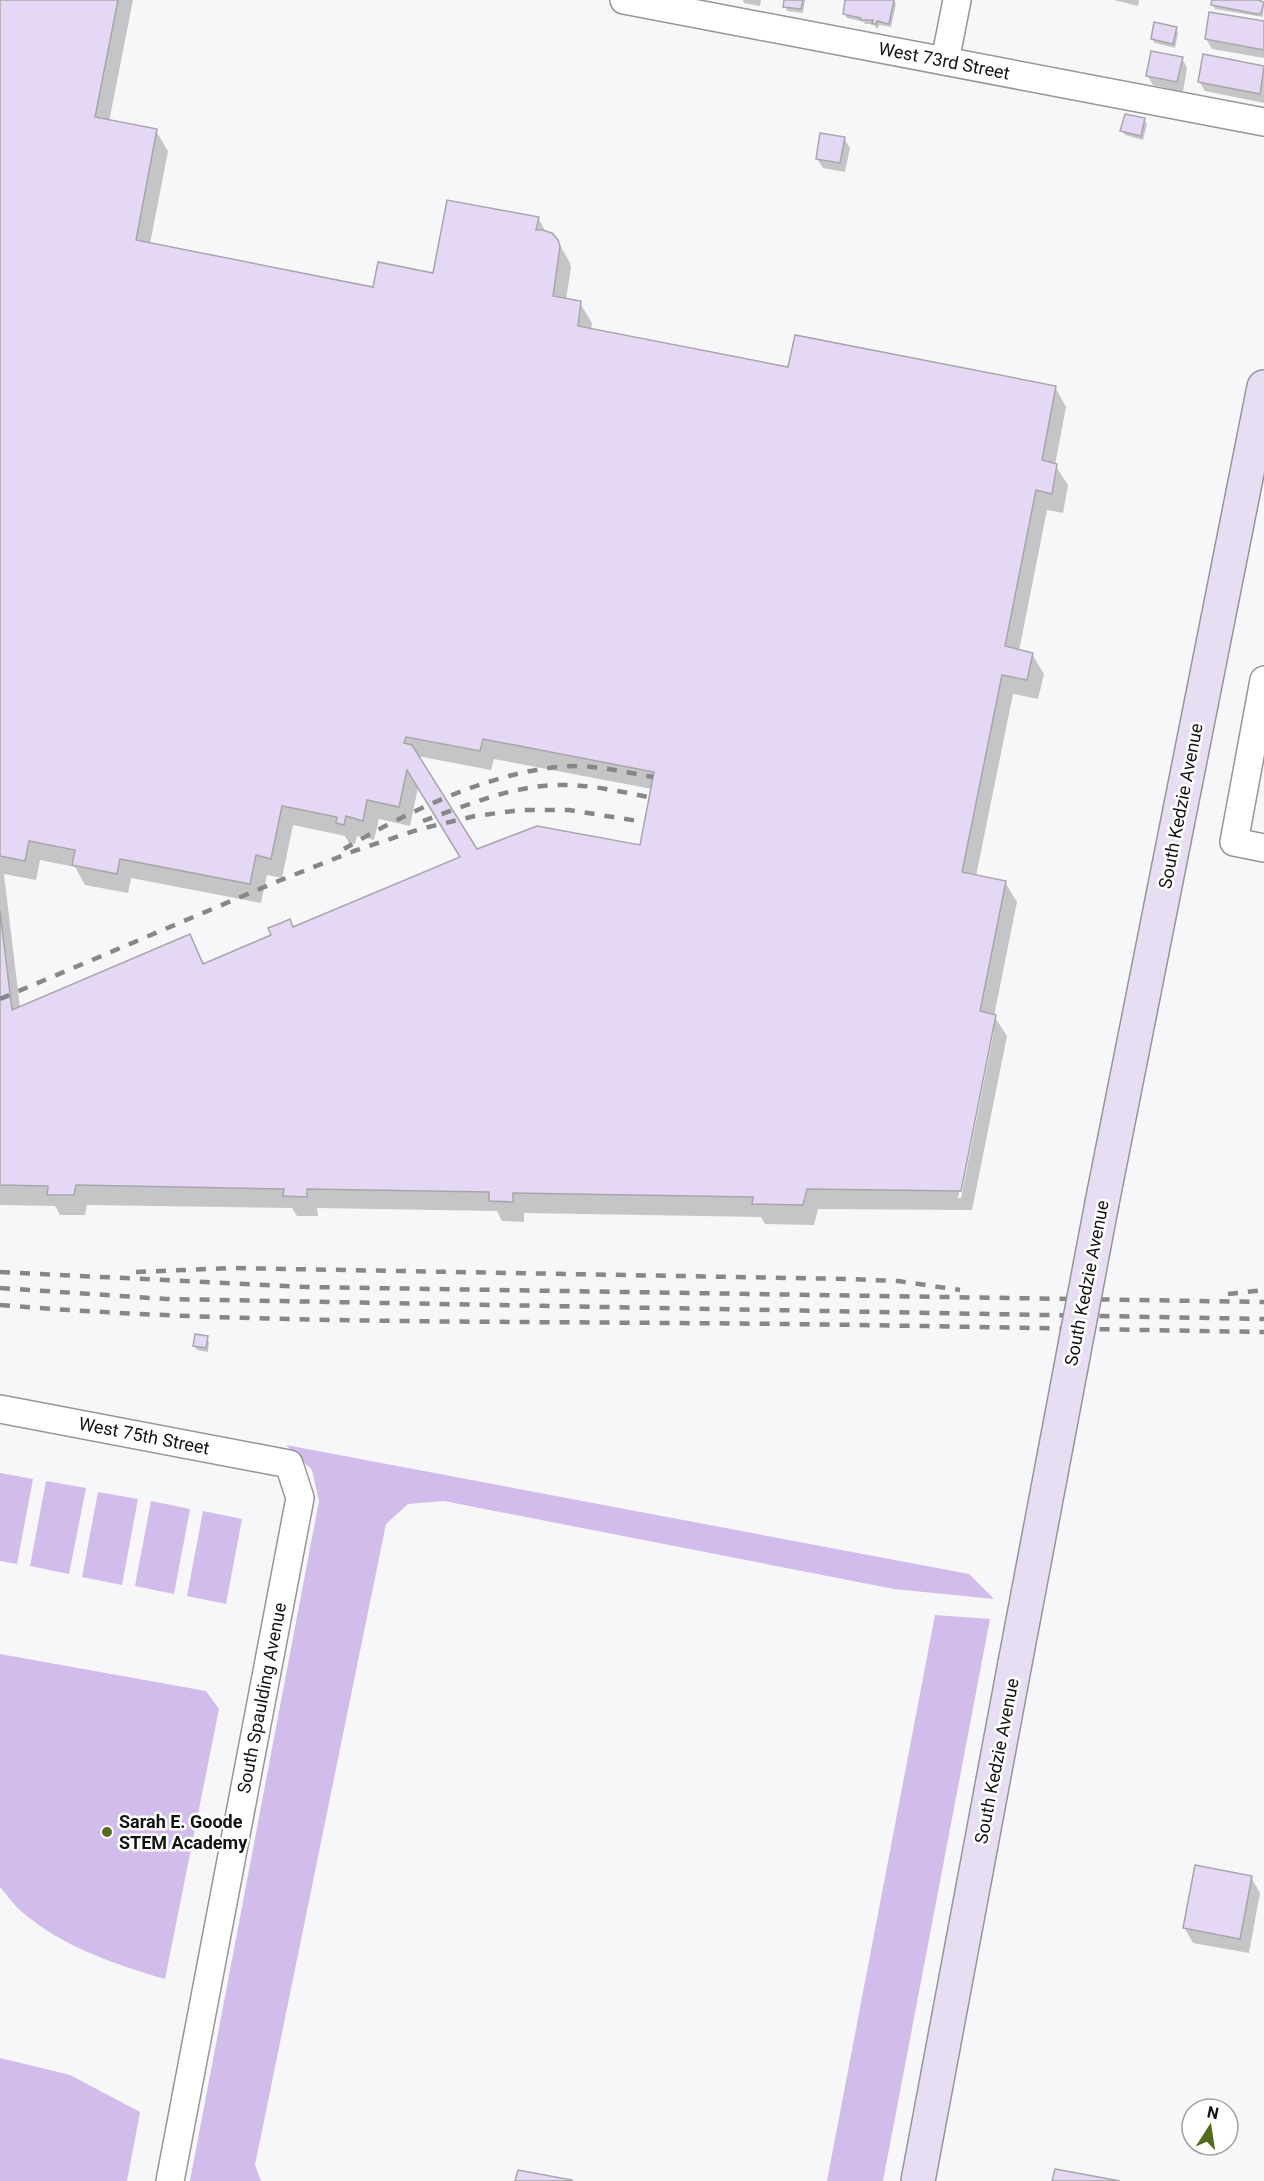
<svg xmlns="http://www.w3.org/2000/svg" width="1264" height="2181" viewBox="0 0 1264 2181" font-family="Roboto,sans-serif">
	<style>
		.green { fill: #d1bcec }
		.shadow { fill: #0003; fill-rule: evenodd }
		.building { fill: #e5d8f5; stroke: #a8a6aa; stroke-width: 1.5; fill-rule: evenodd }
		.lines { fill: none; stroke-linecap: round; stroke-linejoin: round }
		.minor-casing { stroke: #969598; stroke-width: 30 }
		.secondary-casing { stroke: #969598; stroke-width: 36 }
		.minor { stroke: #fff; stroke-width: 27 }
		.secondary { stroke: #e8def3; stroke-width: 33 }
		.rail { stroke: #878789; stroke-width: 4.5; stroke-dasharray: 10 10; stroke-linecap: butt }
		.secondary-bridge-casing { stroke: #969598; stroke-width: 36; stroke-linecap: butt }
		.secondary-bridge { stroke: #e8def3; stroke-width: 33 }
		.poi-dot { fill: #546c1d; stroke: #fff; stroke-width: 2 }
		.labels { text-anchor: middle; stroke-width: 5; stroke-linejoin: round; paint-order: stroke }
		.street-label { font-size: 18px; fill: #131314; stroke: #fff }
		.poi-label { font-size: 18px; font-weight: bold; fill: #131314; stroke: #fff; text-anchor: start }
	</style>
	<rect width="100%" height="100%" fill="#f7f6f9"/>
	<g class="green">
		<path d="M286,1445L969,1574L994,1599L894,1589L444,1501L408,1504L386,1524L255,2165L261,2181H190L319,1501L312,1470Z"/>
		<path d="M0,1473L33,1479L17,1564L0,1561Z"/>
		<path d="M46,1481L86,1488L69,1574L30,1566Z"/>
		<path d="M98,1492L138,1499L122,1585L82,1577Z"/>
		<path d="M151,1501L190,1509L174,1594L135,1586Z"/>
		<path d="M203,1511L242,1519L226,1604L187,1596Z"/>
		<path d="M935,1615L990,1619L883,2181H827Z"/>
		<path d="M0,1654L206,1691L219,1709L165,1979C114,1964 63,1947 22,1912C14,1905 7,1895 0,1887Z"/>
		<path d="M0,2058L70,2075L140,2112L127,2181H0Z"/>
	</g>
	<g class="shadow">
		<path d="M0,0H133L109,122L156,131L168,151L150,244L374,288L434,274L538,218L547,234L557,240L569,261L571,267L566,300L580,303L592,323L591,330L789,369L1055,387L1066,407L1055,465L1068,485L1063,513L1047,510L1019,651L1032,654L1044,674L1038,699L1013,694L976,876L1005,882L1017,902L994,1016L1007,1036L972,1210L818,1209L814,1225L765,1224L761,1217L524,1213V1222L502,1221L497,1211L317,1208L318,1216H297L292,1208L87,1205L85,1215H60L55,1206L0,1205ZM417,756L491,770L494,759L652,789L641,847L477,851ZM418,788L462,858L205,965L189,936L20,1008L4,874L36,880L40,860L75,867L85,885L128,893L131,878L261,903L267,875L282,878L293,825L345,836L349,843L355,844L357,836L374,840L379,819L410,826ZM991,1031H994L961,1198H958Z"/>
		<path d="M743,0H761L760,6L744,3Z"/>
		<path d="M786,0H805L803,13L787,11L785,6Z"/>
		<path d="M847,0H894L896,4L891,27L879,25L878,28H876L874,24H865L864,22L847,18L844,13Z"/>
		<path d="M1114,0H1139L1138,6Z"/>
		<path d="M1213,0H1260V2L1264,4L1263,17L1215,9L1212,4Z"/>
		<path d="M1264,23V58L1212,49L1206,39Z"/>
		<path d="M1176,29L1178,33L1175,48L1155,43L1152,39Z"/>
		<path d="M1182,58L1187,68L1183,92L1153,85L1147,75Z"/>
		<path d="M1264,67V103L1205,91L1199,81Z"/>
		<path d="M1144,120L1147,124L1143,140L1125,135L1122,131Z"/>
		<path d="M844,138L850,148L845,172L823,168L817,159Z"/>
		<path d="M207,1337L209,1342L208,1352L197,1350L194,1346Z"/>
		<path d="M1251,1877L1260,1893L1249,1953L1193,1943L1184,1927Z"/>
	</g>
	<g class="building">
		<path d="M0,0H118L95,117L157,129L136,240L373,287L378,262L433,273L447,200L539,217L536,230H542L552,233L558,240L560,246L553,296L581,301L578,326L788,367L795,335L1056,386L1042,460L1057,464L1052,494L1036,490L1005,646L1033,653L1027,680L1002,675L962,872L1006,881L980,1011L996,1015L961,1191L807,1189L803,1205L752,1204L753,1197L513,1193V1202L489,1201V1192L307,1189V1197L283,1196L284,1189L76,1185L74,1195H47L48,1186L0,1185V911L12,1010L190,934L203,964L271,935L268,928L281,923L290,919L293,927L460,857L407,770L399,807L367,800L363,821L346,816L344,825L336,823L337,817L282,806L271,859L256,855L250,884L120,859L117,874L72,865L75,850L29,841L25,861L0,856ZM406,737L480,751L483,739L654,772L640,845L537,826L477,849L412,745L404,743Z"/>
		<path d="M784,0H803L801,9L783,7Z"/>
		<path d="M845,0H894L889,24L877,21L876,24H872L873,20H861V18L843,14Z"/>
		<path d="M1212,0H1258L1264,2L1261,13L1257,14L1211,5Z"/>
		<path d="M1209,12L1264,21V50L1205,39Z"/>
		<path d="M1154,22L1177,27L1173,44L1151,39Z"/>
		<path d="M1151,51L1183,57L1177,82L1146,76Z"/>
		<path d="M1203,54L1264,66L1260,94L1198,82Z"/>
		<path d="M1125,114L1145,118L1141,136L1120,131Z"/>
		<path d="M820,133L845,137L840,163L816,159Z"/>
		<path d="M195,1334L208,1336L206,1348L193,1346Z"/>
		<path d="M1195,1865L1252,1876L1240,1939L1183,1928Z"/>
		<path d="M1055,2169L1120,2181H1052Z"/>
		<path d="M518,2170L572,2180V2181H515Z"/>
	</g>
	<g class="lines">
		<g class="minor-casing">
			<g id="minor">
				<path d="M624,0L1264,122"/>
				<path d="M945,61L957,0"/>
				<path d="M1264,680L1234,842L1264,848"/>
				<path d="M0,1409L289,1464L300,1498L170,2181"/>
			</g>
		</g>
		<g class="secondary-casing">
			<g id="secondary">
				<path d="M1102,1203L1264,387"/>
				<path d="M918,2181L1015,1663"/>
			</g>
		</g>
		<use href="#minor" class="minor"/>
		<use href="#secondary" class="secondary"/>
		<g class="rail">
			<path d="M423,821C465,806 511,786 557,785C587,784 618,791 648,797"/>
			<path d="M344,849C408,811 504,765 580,766C605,767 629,773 653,777"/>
			<path d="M0,999L276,882L354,851L420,829L475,816L521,810H569L644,822"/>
			<path d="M0,1272L307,1287L1264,1302"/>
			<path d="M136,1272L233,1268L847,1279L898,1281L960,1290"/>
			<path d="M0,1288L166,1299L1264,1319"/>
			<path d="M1228,1294L1264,1290"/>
			<path d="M0,1305C222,1323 444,1321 667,1323C866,1324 1065,1329 1264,1332"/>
		</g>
		<g class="secondary-bridge-casing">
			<path id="secondary-bridge" d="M1015,1663L1102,1203"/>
		</g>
		<use href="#secondary-bridge" class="secondary-bridge"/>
	</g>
	<circle class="poi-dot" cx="107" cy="1832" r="6"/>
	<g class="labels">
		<g class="street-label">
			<text transform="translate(944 61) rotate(11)" y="6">West 73rd Street</text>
			<text transform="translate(1181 806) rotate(-79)" y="6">South Kedzie Avenue</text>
			<text transform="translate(1087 1283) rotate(-79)" y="6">South Kedzie Avenue</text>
			<text transform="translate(144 1436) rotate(11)" y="6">West 75th Street</text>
			<text transform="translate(262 1698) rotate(-79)" y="6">South Spaulding Avenue</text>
			<text transform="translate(997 1761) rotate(-79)" y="6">South Kedzie Avenue</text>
		</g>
		<g class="poi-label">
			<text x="119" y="1828">Sarah E. Goode<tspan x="119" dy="21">STEM Academy</tspan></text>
		</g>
	</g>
	<g transform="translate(1210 2127) rotate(12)"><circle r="28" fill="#ffffff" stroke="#a1a1a1" stroke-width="1.5"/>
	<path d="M0-4.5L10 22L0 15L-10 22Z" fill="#546c1d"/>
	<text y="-9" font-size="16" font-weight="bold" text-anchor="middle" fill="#131314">N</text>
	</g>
</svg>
